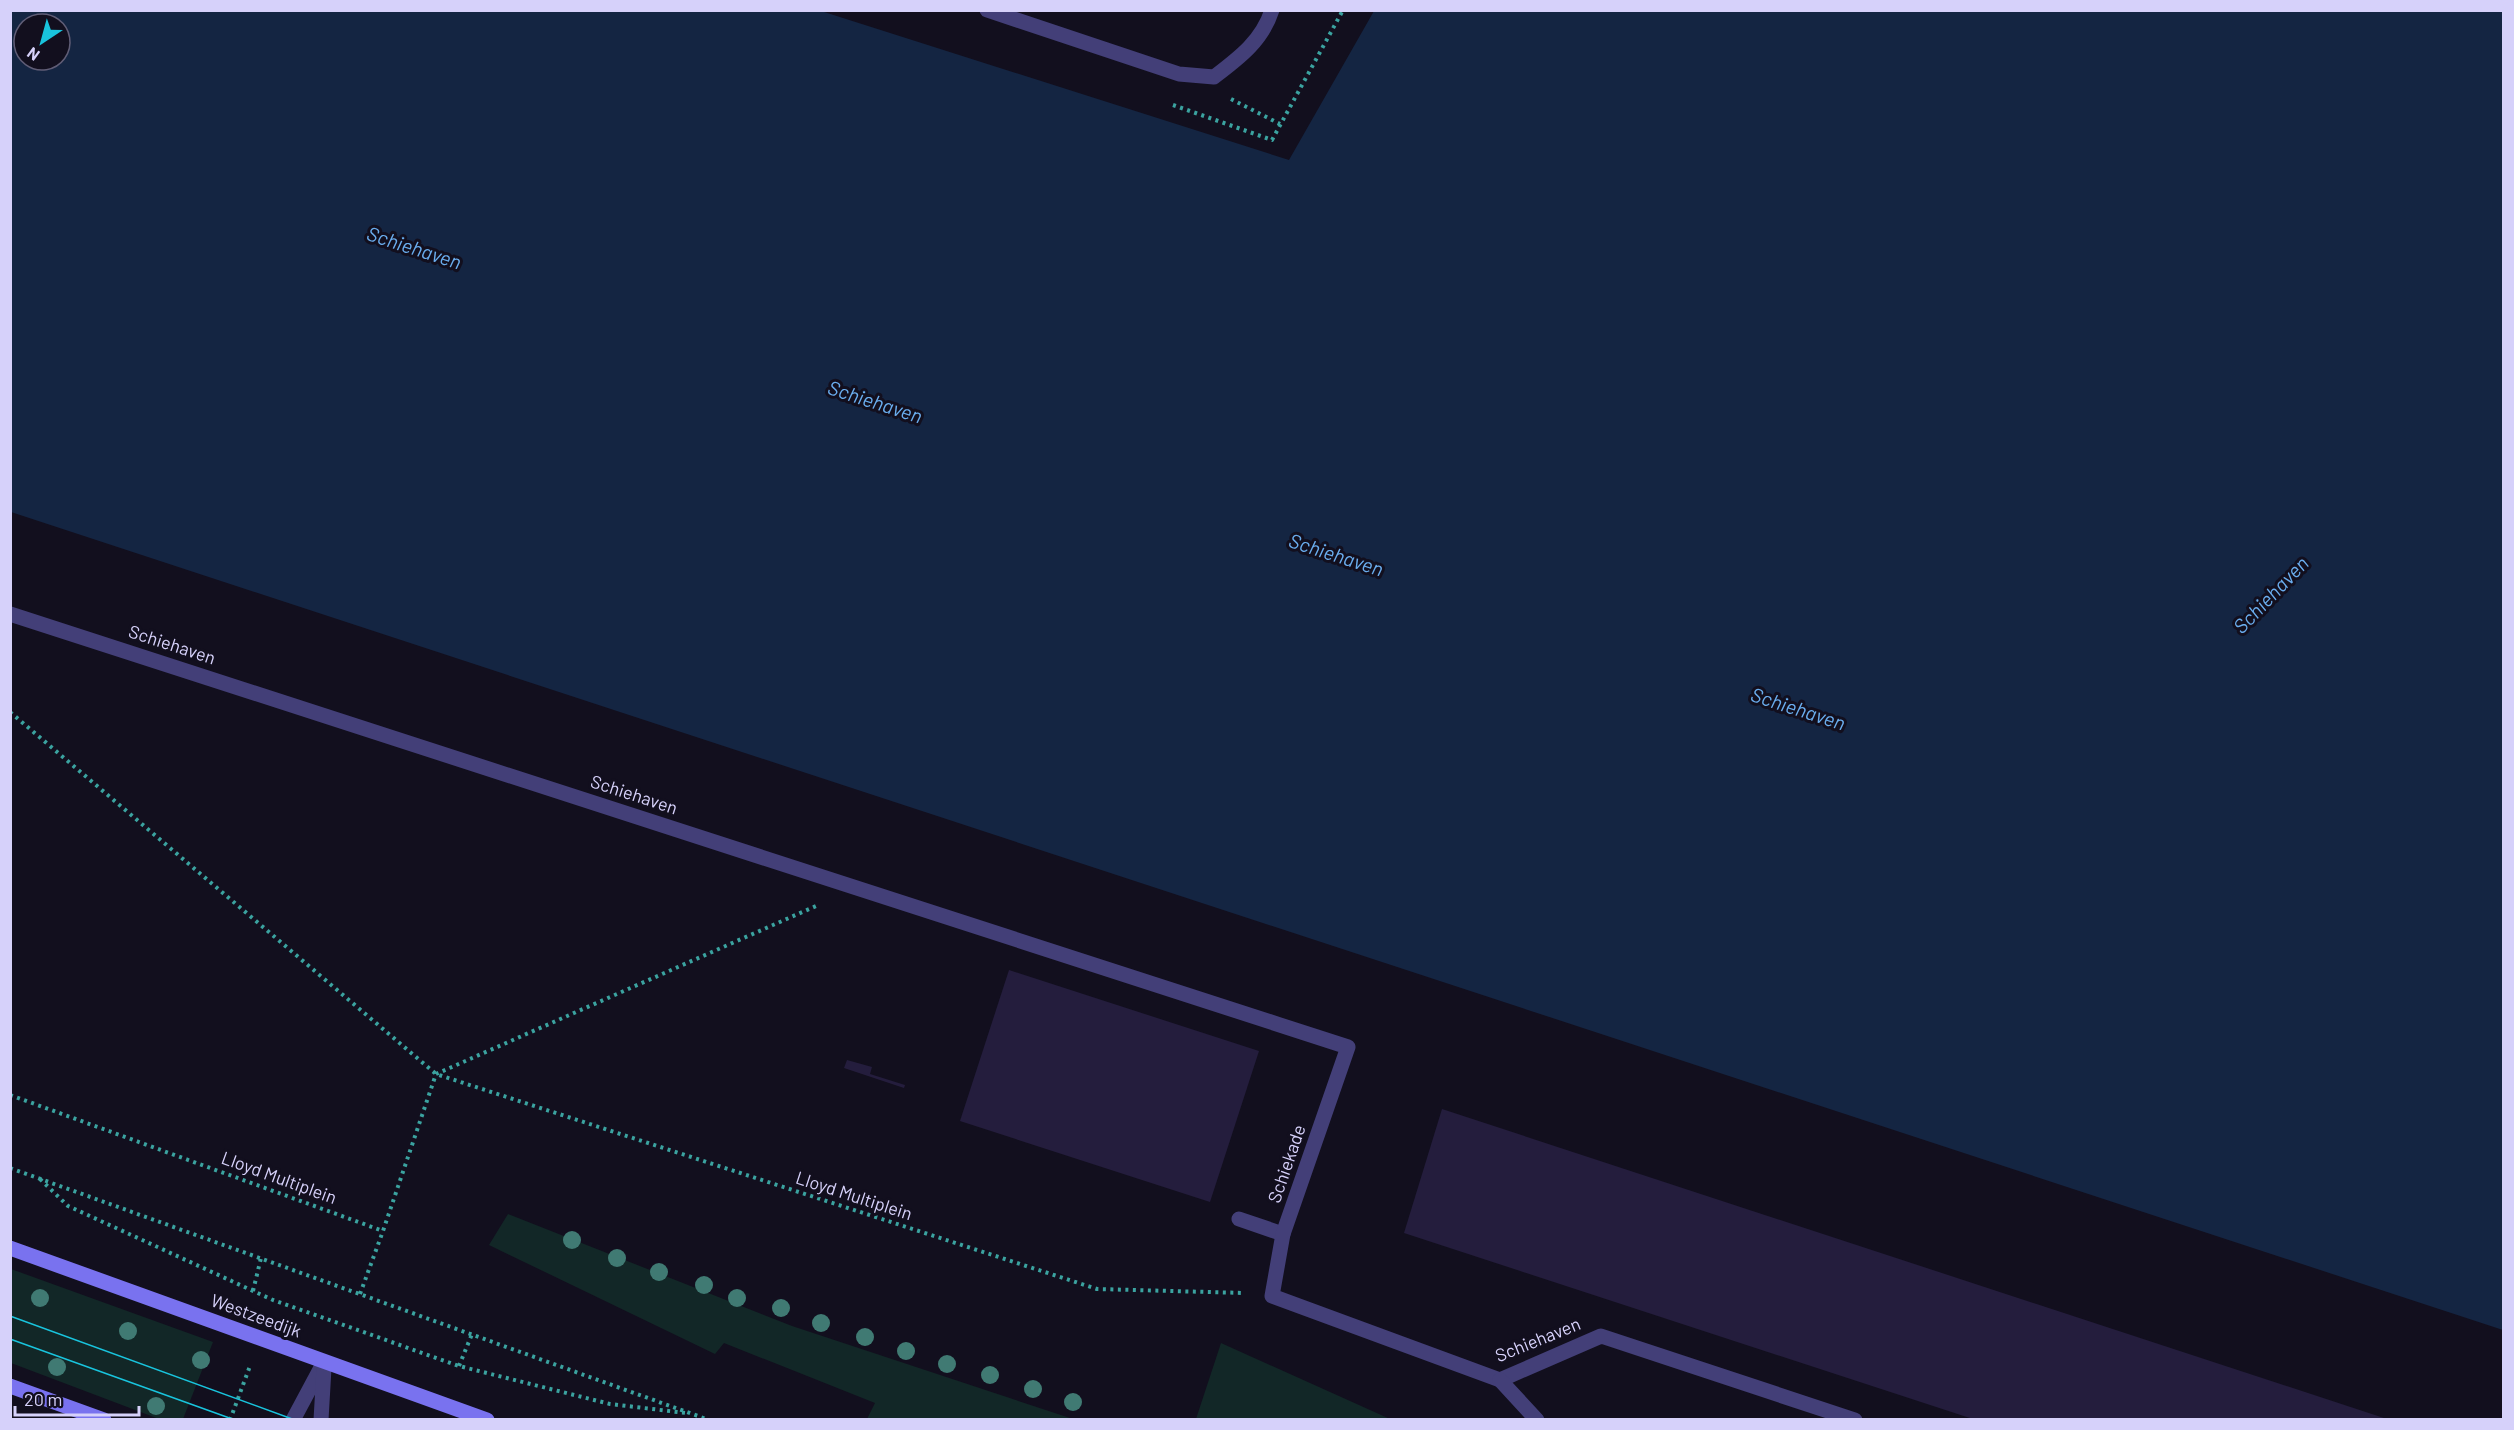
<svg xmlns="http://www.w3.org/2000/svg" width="2514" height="1430" viewBox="0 0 2514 1430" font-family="Barlow,sans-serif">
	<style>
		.green { fill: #122727 }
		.water { fill: #142542; fill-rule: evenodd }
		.building { fill: #241d3d }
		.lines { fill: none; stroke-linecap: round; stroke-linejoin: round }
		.path { stroke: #3ba3a0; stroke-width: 4; stroke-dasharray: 3 4.5; stroke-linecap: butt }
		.service { stroke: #433f78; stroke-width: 15 }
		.minor { stroke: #433f78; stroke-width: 15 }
		.secondary { stroke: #7972ef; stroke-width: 15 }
		.tram { stroke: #19c4dd; stroke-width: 1.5 }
		.tree { fill: #407a73 }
		.labels { text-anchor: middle; stroke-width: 6; stroke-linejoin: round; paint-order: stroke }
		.street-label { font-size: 18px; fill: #d6d1fa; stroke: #120f1e }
		.water-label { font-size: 20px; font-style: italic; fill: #6aadee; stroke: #120f1e }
	</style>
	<rect width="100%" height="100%" fill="#120f1e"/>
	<g class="green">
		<path d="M508,1214L792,1326L1073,1419H867L875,1403L724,1343L715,1354L489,1245Z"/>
		<path d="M11,1269L213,1342L183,1419H159L11,1363Z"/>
		<path d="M1221,1343L1390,1419H1196Z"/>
	</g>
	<path class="water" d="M11,10L821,11L1289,160L1374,11H2503V1330L11,512ZM24,24H60V60H24Z"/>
	<g class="building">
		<path d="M1009,970L1259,1051L1210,1202L960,1121Z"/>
		<path d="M847,1060L872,1067L870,1074L905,1085L904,1088L844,1068Z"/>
		<path d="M1442,1109L2387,1419V1420H1976L1404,1233Z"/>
	</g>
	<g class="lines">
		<g class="path">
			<path d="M1231,99L1280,124"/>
			<path d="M1173,105L1272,140L1343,10"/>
			<path d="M10,712L436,1074L1097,1289L1245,1293"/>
			<path d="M10,1095L383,1231L436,1074L816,906"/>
			<path d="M10,1168L709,1420"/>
			<path d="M40,1179L68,1206L273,1300L459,1366L610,1404L686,1413"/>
			<path d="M253,1291L261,1258"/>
			<path d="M360,1294L383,1231"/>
			<path d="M459,1366L472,1334"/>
			<path d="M230,1420L250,1366"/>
		</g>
		<path class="service" d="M1239,1219L1283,1234"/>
		<g class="minor">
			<path d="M987,10L1179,74L1214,77C1239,58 1262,41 1272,10"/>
			<path d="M10,614L1348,1047L1283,1234L1272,1296L1500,1380L1601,1336L1855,1420"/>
			<path d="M1500,1380L1537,1420"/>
			<path d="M293,1420L324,1362"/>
			<path d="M321,1420L324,1368"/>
		</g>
		<g class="secondary">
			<path d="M10,1248L487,1420"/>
			<path d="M10,1386L104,1420"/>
		</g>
		<g class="tram">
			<path d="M10,1316L295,1420"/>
			<path d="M10,1339L235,1420"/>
		</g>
	</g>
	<g class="tree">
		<circle cx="572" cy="1240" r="9"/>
		<circle cx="617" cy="1258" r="9"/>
		<circle cx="659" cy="1272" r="9"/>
		<circle cx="704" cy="1285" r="9"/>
		<circle cx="40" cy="1298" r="9"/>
		<circle cx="737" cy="1298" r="9"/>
		<circle cx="781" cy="1308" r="9"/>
		<circle cx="821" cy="1323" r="9"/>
		<circle cx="128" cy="1331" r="9"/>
		<circle cx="865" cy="1337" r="9"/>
		<circle cx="906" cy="1351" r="9"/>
		<circle cx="201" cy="1360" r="9"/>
		<circle cx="947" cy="1364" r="9"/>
		<circle cx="57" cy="1367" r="9"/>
		<circle cx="990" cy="1375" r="9"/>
		<circle cx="1033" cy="1389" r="9"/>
		<circle cx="1073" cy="1402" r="9"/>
		<circle cx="156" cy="1406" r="9"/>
	</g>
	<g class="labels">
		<g class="street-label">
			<text transform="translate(172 645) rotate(18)" y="6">Schiehaven</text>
			<text transform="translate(634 795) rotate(18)" y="6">Schiehaven</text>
			<text transform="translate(1287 1164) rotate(-71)" y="6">Schiekade</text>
			<text transform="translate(279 1178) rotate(20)" y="6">Lloyd Multiplein</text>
			<text transform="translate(854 1196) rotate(18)" y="6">Lloyd Multiplein</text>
			<text transform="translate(256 1316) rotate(20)" y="6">Westzeedijk</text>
			<text transform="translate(1538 1340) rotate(-22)" y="6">Schiehaven</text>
		</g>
		<g class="water-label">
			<text transform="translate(414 248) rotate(18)" y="7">Schiehaven</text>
			<text transform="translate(875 402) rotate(18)" y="7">Schiehaven</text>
			<text transform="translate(1336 555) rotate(18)" y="7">Schiehaven</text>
			<text transform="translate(2271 595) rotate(-46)" y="7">Schiehaven</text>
			<text transform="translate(1798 709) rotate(18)" y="7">Schiehaven</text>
		</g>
	</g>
	<rect width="2514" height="1430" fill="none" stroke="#d6d1fa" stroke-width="24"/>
	<g transform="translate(42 42) rotate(216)"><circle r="28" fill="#120f1e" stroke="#605d76" stroke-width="1.5"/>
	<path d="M0-4.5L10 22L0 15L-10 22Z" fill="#19c4dd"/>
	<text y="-9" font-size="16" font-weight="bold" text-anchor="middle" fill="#d6d1fa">N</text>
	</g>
	<path d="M15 1406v9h124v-9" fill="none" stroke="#d6d1fa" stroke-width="3"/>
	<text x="24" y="1406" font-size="18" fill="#d6d1fa" stroke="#120f1e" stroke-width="4.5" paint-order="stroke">20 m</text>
</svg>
